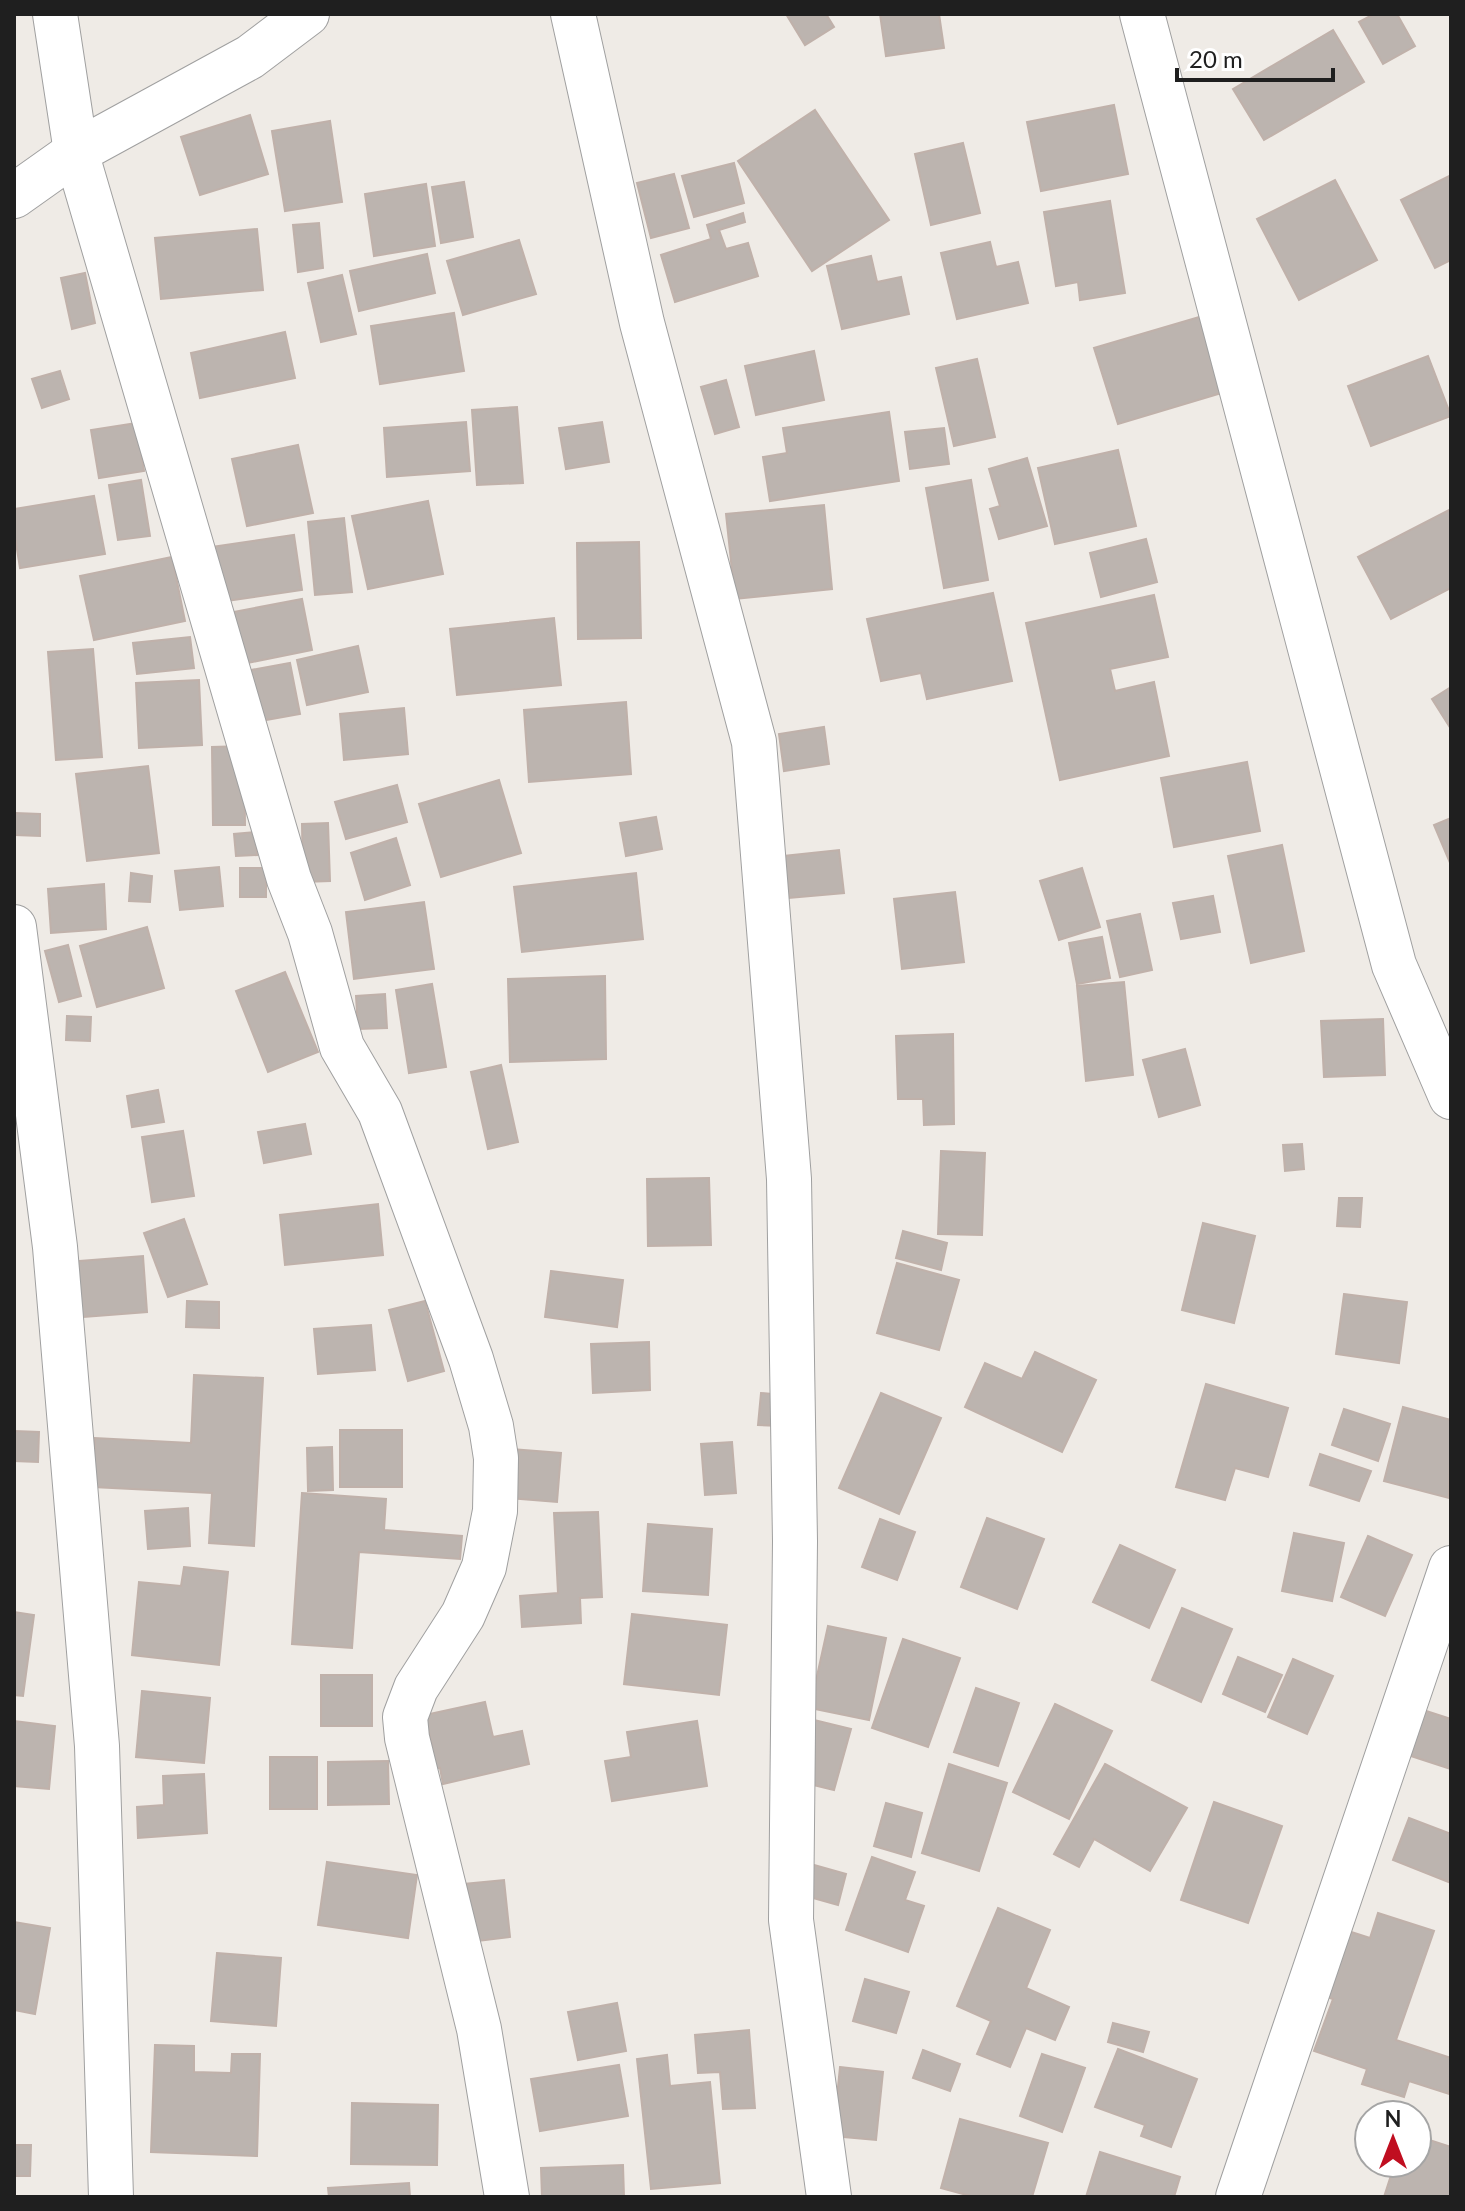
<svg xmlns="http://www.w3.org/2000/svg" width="1465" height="2211" viewBox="0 0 1465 2211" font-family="Lato,sans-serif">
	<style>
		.building { fill: #bcb4af; stroke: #c0b1aa; stroke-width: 2 }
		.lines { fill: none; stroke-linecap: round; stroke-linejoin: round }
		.street-casing { stroke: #a0a0a0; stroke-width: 46 }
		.street { stroke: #fff; stroke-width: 44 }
	</style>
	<rect width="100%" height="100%" fill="#efebe6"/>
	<g class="building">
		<path d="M786,14H826L834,27L805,45Z"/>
		<path d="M880,14H939L944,48L886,56Z"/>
		<path d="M1374,14H1397L1415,46L1383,64L1359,22Z"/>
		<path d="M1333,30L1364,82L1264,140L1233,89Z"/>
		<path d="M1114,105L1128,174L1041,191L1027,122Z"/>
		<path d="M815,110L889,220L812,271L738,161Z"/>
		<path d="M250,115L268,174L200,195L181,137Z"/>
		<path d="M330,121L342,202L285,211L272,131Z"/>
		<path d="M963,143L980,213L931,225L915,154Z"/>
		<path d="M734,163L744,203L694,217L682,176Z"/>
		<path d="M674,174L689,228L651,238L637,183Z"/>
		<path d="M1451,175V260L1435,268L1401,200Z"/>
		<path d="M1335,180L1377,260L1299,300L1257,219Z"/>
		<path d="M464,182L473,237L441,243L432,187Z"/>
		<path d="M426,184L435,246L374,256L365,194Z"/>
		<path d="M1110,201L1125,293L1080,300L1078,282L1056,286L1044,212Z"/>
		<path d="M743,213L745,222L719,230L726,249L748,243L758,276L675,302L661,255L711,239L707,225Z"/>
		<path d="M319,223L323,268L298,272L293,225Z"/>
		<path d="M257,229L263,290L161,299L155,238Z"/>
		<path d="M519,240L536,294L463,315L447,261Z"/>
		<path d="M990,242L996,267L1018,262L1028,303L957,319L941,253Z"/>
		<path d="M427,254L435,293L359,311L350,271Z"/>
		<path d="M871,256L877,282L901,277L909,314L842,329L827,266Z"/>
		<path d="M85,273L95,323L72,329L61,278Z"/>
		<path d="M342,275L356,334L321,342L308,283Z"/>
		<path d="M454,313L464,371L380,384L371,326Z"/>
		<path d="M1206,315L1228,391L1118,424L1094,348Z"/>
		<path d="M285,332L295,378L200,398L191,353Z"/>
		<path d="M814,351L824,400L756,415L745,366Z"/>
		<path d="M1428,356L1451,416L1371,446L1348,386Z"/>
		<path d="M977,359L995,437L954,446L936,368Z"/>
		<path d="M60,371L69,399L42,408L32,379Z"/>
		<path d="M726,380L739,427L715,434L701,387Z"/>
		<path d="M517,407L523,483L477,485L472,410Z"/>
		<path d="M889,412L899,481L770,501L763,457L787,453L783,428Z"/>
		<path d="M466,422L470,471L387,477L384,428Z"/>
		<path d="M602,422L609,462L566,469L559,428Z"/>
		<path d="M137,423L144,471L99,478L91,430Z"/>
		<path d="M944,428L949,464L910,469L905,432Z"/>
		<path d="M298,445L313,513L247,526L232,459Z"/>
		<path d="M1118,450L1136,526L1055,544L1038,468Z"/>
		<path d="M1027,458L1047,526L999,539L990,509L1000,506L989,469Z"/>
		<path d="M141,480L150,536L118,540L109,485Z"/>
		<path d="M971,480L988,580L944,588L926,488Z"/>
		<path d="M94,496L105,554L20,568L14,531V509Z"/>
		<path d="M428,501L443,574L368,589L352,516Z"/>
		<path d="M824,505L832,589L735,599L726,514Z"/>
		<path d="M1451,509V588L1391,619L1358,557Z"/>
		<path d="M344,518L352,592L315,595L308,522Z"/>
		<path d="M294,535L302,590L219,602L211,547Z"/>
		<path d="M1146,539L1157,582L1101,597L1090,553Z"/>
		<path d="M639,542L641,638L578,639L577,543Z"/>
		<path d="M172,557L185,621L94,640L80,576Z"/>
		<path d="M993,593L1012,681L927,699L921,673L881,681L867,619Z"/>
		<path d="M1154,595L1168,657L1110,669L1115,691L1154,682L1169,756L1060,780L1026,623Z"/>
		<path d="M302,599L312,650L233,666L223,614Z"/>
		<path d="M554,618L561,685L457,695L450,629Z"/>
		<path d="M190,637L194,668L137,674L133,643Z"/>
		<path d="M358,646L368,692L307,705L297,660Z"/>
		<path d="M93,649L102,757L56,760L48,652Z"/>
		<path d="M290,663L300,714L249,723L240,672Z"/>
		<path d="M199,680L202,745L139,748L136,683Z"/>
		<path d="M1451,687V729L1432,699Z"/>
		<path d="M626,702L631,774L529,782L524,710Z"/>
		<path d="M404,708L408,754L344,760L340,714Z"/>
		<path d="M824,727L829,764L784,771L779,734Z"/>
		<path d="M244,746L245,825H213L212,747Z"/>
		<path d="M1247,762L1260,831L1174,847L1161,778Z"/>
		<path d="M148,766L159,853L87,861L76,774Z"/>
		<path d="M499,780L521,853L441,877L419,804Z"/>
		<path d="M397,785L407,822L346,839L335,802Z"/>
		<path d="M15,813L40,814V836L15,835Z"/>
		<path d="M656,817L662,849L626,856L620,823Z"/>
		<path d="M1451,818V865L1434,825Z"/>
		<path d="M328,823L330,881L303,882L302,824Z"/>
		<path d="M256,832L257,855L236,856L234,834Z"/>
		<path d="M396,838L410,885L365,900L351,853Z"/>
		<path d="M1282,845L1304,951L1251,963L1228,856Z"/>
		<path d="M839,850L844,893L789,898L784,856Z"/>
		<path d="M219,867L223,906L180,910L175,871Z"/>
		<rect x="240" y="868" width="26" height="29"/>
		<path d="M1082,868L1100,927L1059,940L1040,881Z"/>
		<path d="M131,873L152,876L150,902L129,901Z"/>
		<path d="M636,873L643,939L522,952L514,887Z"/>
		<path d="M104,884L106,929L51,933L48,889Z"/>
		<path d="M955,892L964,962L902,969L894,899Z"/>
		<path d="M1213,896L1220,932L1181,939L1173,903Z"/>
		<path d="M424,902L434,969L354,979L346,912Z"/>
		<path d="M1140,914L1152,970L1120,977L1107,921Z"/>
		<path d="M147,927L164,988L97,1007L80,946Z"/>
		<path d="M1102,937L1110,978L1077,984L1069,943Z"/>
		<path d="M68,945L81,996L59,1002L45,951Z"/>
		<path d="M285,972L318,1052L268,1072L236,991Z"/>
		<path d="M605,976L606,1059L510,1062L508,979Z"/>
		<path d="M1124,982L1133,1075L1086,1081L1077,986Z"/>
		<path d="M432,984L446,1067L409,1073L396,990Z"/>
		<path d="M385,994L387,1028L358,1029L356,996Z"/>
		<path d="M67,1016L91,1017L90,1041L66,1040Z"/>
		<path d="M1383,1019L1385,1075L1324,1077L1321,1021Z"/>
		<path d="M953,1034L954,1124L924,1125L923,1099H898L896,1036Z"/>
		<path d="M1185,1049L1200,1105L1159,1117L1143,1060Z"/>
		<path d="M501,1065L518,1142L488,1149L471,1072Z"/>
		<path d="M158,1090L164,1122L132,1127L127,1096Z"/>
		<path d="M305,1124L311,1154L264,1163L258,1132Z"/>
		<path d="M183,1131L194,1196L152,1202L142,1137Z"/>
		<path d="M1302,1144L1304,1169L1285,1171L1283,1145Z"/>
		<path d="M941,1151L985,1153L982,1235L938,1234Z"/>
		<path d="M709,1178L711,1245L648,1246L647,1179Z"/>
		<path d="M1339,1198H1362L1360,1227L1337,1226Z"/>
		<path d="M378,1204L383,1255L285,1265L280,1215Z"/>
		<path d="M184,1219L207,1284L168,1297L144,1233Z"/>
		<path d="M1203,1223L1255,1236L1234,1323L1182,1310Z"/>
		<path d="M903,1231L947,1243L941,1270L896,1258Z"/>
		<path d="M143,1256L147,1312L71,1318L67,1262Z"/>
		<path d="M897,1263L959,1280L939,1350L877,1333Z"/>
		<path d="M551,1271L623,1280L617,1327L545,1317Z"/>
		<path d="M1344,1294L1407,1302L1399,1363L1336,1354Z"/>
		<path d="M187,1301L219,1302V1328L186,1327Z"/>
		<path d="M425,1301L444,1371L408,1381L389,1310Z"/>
		<path d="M371,1325L375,1370L318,1374L314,1329Z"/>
		<path d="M649,1342L650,1390L593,1393L591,1344Z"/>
		<path d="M1035,1352L1096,1380L1062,1452L965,1407L985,1363L1022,1379Z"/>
		<path d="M194,1375L263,1378L254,1546L209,1543L212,1493L93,1487L95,1438L191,1443Z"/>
		<path d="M1206,1384L1288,1408L1268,1477L1235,1468L1225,1500L1176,1487Z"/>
		<path d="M761,1393L782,1395L780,1426L758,1425Z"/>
		<path d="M881,1393L941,1418L899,1514L839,1488Z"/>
		<path d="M1403,1407L1451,1420L1449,1498L1384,1481Z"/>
		<path d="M1344,1409L1390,1424L1378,1461L1332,1445Z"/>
		<rect x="340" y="1430" width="62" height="57"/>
		<path d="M14,1431L39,1432L38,1462L14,1461Z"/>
		<path d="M732,1442L736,1493L705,1495L701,1444Z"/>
		<path d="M332,1447L333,1490L308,1491L307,1448Z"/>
		<path d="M511,1449L561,1453L557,1502L507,1498Z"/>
		<path d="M1320,1454L1371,1471L1359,1501L1310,1485Z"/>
		<path d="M302,1493L386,1499L384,1530L462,1536L460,1559L359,1552L352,1648L292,1644Z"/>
		<path d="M188,1508L190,1546L148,1549L145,1511Z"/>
		<path d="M598,1512L602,1597L580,1598L581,1623L522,1627L520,1596L558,1593L554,1513Z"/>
		<path d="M987,1518L1044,1539L1017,1609L961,1587Z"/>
		<path d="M880,1519L915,1532L897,1580L862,1567Z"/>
		<path d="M648,1524L712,1529L708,1595L643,1591Z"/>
		<path d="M1294,1533L1344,1543L1332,1601L1282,1591Z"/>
		<path d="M1368,1536L1412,1555L1385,1616L1341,1597Z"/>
		<path d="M1120,1545L1175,1570L1149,1628L1093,1602Z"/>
		<path d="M184,1567L228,1572L219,1665L132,1655L139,1582L181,1586Z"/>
		<path d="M1182,1608L1232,1629L1201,1702L1152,1680Z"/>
		<path d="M14,1612L34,1615L23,1696L14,1695Z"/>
		<path d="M632,1614L727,1625L719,1695L624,1684Z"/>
		<path d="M828,1626L886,1638L869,1720L810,1708Z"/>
		<path d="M903,1639L960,1658L928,1747L872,1728Z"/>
		<path d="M1238,1657L1282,1675L1265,1712L1223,1694Z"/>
		<path d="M1293,1659L1333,1676L1307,1734L1268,1717Z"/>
		<rect x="321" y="1675" width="51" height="51"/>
		<path d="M976,1688L1019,1703L998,1766L954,1752Z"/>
		<path d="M142,1691L210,1698L204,1763L136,1757Z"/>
		<path d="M485,1702L493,1737L522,1731L529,1764L443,1784L440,1768L426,1770L421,1748L432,1746L425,1715Z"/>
		<path d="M1055,1704L1112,1731L1069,1819L1013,1792Z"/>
		<path d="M1420,1709L1451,1719V1769L1405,1754Z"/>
		<path d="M814,1720L851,1729L834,1790L797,1781Z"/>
		<path d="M14,1721L55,1726L49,1789L14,1786Z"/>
		<path d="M697,1721L707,1786L612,1801L605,1761L631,1757L627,1732Z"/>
		<rect x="270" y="1757" width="47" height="52"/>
		<path d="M388,1761L389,1804L328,1805V1762Z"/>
		<path d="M949,1764L1007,1783L979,1871L922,1853Z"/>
		<path d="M1105,1764L1187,1808L1150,1871L1094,1839L1079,1867L1054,1854Z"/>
		<path d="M204,1774L207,1833L138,1838L137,1807L164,1805L163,1776Z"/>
		<path d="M1214,1802L1282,1826L1248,1923L1181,1900Z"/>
		<path d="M886,1803L922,1813L911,1857L874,1846Z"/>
		<path d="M1409,1818L1451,1834V1883L1393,1860Z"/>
		<path d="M872,1857L915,1872L905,1900L924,1906L908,1952L846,1930Z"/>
		<path d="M327,1862L417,1875L408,1938L318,1925Z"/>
		<path d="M807,1863L846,1874L838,1905L799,1894Z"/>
		<path d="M504,1880L510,1937L470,1942L464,1884Z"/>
		<path d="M998,1908L1050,1930L1026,1988L1069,2007L1055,2040L1026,2028L1010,2067L977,2054L991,2021L957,2006Z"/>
		<path d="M1378,1913L1434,1931L1396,2040L1451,2058L1449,2094L1409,2081L1404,2097L1362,2084L1367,2069L1314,2051L1333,1999L1317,1994L1339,1928L1370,1938Z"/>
		<path d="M14,1922L50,1928L35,2014L14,2010Z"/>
		<path d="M217,1953L281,1958L276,2026L211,2021Z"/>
		<path d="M865,1979L909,1992L896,2033L853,2021Z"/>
		<path d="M617,2003L626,2051L578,2060L568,2012Z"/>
		<path d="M1113,2023L1149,2032L1143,2052L1108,2042Z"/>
		<path d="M749,2030L755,2108L723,2109L720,2072L698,2073L695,2035Z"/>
		<path d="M155,2045L194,2046V2072L231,2073L232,2054H260L257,2156L151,2152Z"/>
		<path d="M1118,2049L1197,2079L1171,2147L1141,2136L1145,2125L1095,2107Z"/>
		<path d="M923,2050L960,2064L950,2091L913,2078Z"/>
		<path d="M1042,2054L1085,2068L1062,2132L1020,2116Z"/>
		<path d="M667,2055L670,2086L710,2082L720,2183L651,2189L637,2059Z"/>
		<path d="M619,2065L628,2116L540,2131L531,2079Z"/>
		<path d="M840,2067L883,2072L876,2140L833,2136Z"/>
		<path d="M352,2103L438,2105L437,2165L351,2164Z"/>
		<path d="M960,2119L1048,2143L1032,2197H974L941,2188Z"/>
		<path d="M1417,2136L1451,2147V2197H1384L1395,2163H1417Z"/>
		<path d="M14,2145H31L30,2176H14Z"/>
		<path d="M1100,2152L1180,2177L1174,2197H1086Z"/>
		<path d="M623,2165L624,2197H542L541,2168Z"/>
		<path d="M409,2183L410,2197H329L328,2188Z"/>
	</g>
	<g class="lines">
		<g class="street-casing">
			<g id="street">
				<path d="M55,14L76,152L289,879L310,933L342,1047L380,1112L471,1359L491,1426L496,1458L495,1511L484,1567L463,1615L416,1688L405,1717L407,1738L479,2029L507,2197"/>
				<path d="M573,14L642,323L754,742L789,1179L795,1541L791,1920L829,2197"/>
				<path d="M1142,14L1394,965L1451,1097"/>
				<path d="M14,196L76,152L250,57L307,14"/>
				<path d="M14,927L55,1247L97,1746L111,2197"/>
				<path d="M1238,2197L1451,1568"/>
			</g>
		</g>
		<use href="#street" class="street"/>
	</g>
	<rect width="1465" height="2211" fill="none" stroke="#1f1f1f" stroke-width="32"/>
	<g transform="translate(1393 2139)"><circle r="38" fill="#ffffff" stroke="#a5a5a5" stroke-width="2"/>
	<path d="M0-6L14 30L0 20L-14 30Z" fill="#c00e20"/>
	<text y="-12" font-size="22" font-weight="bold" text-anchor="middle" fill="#1f1f1f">N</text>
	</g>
	<path d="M1177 68v12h156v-12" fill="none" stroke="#1f1f1f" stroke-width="4"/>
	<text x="1189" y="68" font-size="24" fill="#1f1f1f" stroke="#ffffff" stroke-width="6" paint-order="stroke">20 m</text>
</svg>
